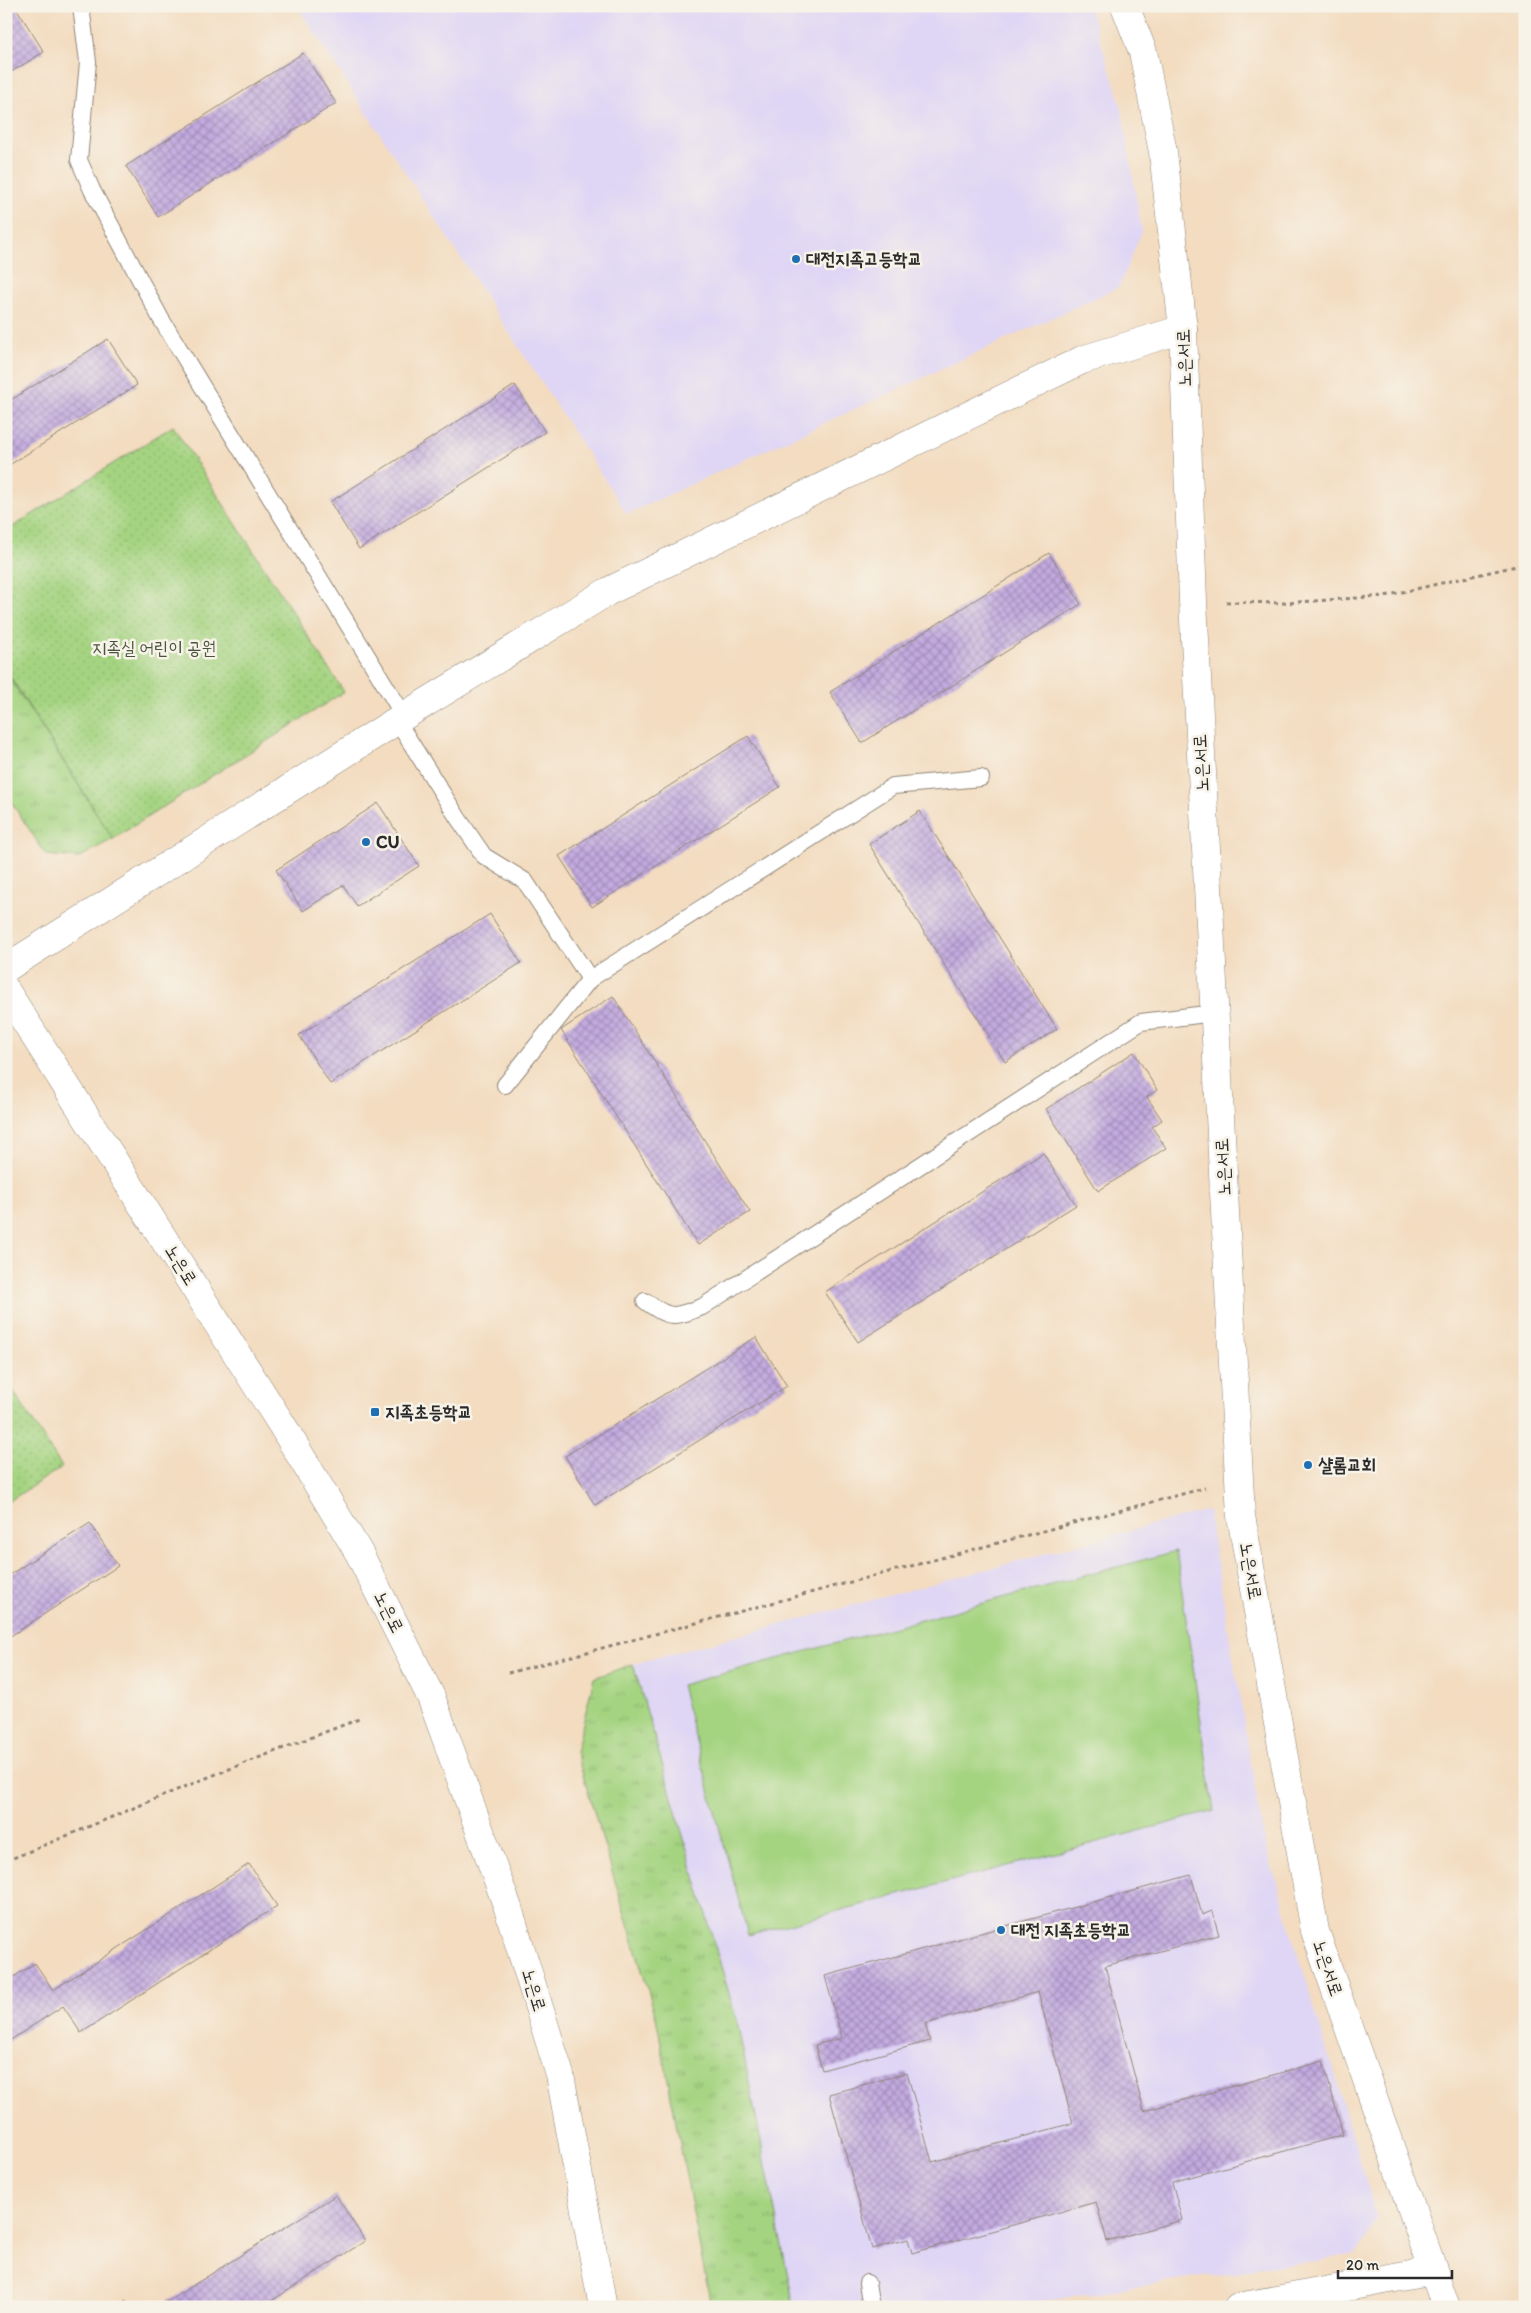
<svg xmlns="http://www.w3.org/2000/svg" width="1531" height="2313" viewBox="0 0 1531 2313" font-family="Itim,'Poor Story',sans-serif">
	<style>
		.built { fill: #dfd5f5 }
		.grass { fill: url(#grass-tufts); stroke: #688056 }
		.park { fill: url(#park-dots); stroke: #688056 }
		.pitch { fill: #a5d481; stroke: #688056 }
		.building { fill: url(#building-cross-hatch) }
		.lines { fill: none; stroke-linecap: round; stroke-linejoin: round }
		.lane-casing { stroke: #8f8476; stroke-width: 18 }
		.street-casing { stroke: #8f8476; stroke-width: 29 }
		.secondary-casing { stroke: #8f8476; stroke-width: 29 }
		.path { stroke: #8f8476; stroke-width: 3; stroke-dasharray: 4 4; stroke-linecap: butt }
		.lane { stroke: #fff; stroke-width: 16 }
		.street { stroke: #fff; stroke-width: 28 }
		.secondary { stroke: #fff; stroke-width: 28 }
		.poi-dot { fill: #1f6fb2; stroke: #f7f3e8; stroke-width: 2 }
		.labels { text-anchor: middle; stroke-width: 5; stroke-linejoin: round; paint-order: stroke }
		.poi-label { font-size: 18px; font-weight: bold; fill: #2b2b2b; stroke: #f7f3e8; text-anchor: start }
		.street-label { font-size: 18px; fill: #2b2b2b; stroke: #f7f3e8 }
		.park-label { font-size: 18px; fill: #4a5540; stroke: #f7f3e8 }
	</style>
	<defs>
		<pattern id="grass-tufts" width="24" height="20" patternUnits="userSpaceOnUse" patternTransform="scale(1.25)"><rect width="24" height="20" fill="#a5d481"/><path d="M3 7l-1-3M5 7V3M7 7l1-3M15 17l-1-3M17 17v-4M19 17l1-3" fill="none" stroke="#8eb670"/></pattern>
		<pattern id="park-dots" width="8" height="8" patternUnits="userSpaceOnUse" patternTransform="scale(1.25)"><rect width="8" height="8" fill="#a5d481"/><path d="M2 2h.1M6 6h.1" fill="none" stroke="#8eb670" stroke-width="1.8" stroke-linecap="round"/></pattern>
		<pattern id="building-cross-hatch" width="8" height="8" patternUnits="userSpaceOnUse" patternTransform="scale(1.25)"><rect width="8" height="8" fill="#c3aae0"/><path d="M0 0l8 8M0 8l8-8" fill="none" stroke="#9f8bb6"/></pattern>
	</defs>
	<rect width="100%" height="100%" fill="#f7f3e8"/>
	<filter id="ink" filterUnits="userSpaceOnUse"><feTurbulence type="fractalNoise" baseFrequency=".02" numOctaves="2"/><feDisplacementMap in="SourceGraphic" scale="10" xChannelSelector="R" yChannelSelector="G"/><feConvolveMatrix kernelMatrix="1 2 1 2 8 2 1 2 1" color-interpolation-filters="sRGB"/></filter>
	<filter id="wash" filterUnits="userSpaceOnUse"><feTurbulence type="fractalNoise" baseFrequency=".0096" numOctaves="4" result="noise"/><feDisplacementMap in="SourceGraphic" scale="20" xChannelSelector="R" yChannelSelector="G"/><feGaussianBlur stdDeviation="1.12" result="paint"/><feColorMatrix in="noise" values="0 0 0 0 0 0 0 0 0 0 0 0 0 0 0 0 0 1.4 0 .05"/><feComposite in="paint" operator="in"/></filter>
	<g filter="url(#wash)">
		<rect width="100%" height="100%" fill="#f3dcc0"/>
		<g class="built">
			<path d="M297,6H1089L1121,105L1142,231L1119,287L627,514Z"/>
			<path d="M1208,1510L1264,1840L1377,2217L1356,2254L1001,2307H794L737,2021L633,1664Z"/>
		</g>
		<g class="grass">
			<path d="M6,672L113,839L78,858L46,855L6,794Z"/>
			<path d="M633,1664L737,2021L794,2307H711L656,2017L576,1752L594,1678Z"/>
		</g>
		<g class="park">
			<path d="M173,426L344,692L113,839L6,670V531Z"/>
			<path d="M6,1380L62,1467L6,1503Z"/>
		</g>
		<path class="pitch" d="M1176,1551L1214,1811L748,1935L681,1685Z"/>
		<g id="blocks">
			<g class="building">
				<path d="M6,6H15L44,52L6,75Z"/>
				<path d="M303,53L336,103L158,217L126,166Z"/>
				<path d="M108,339L137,385L6,467V403Z"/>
				<path d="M515,385L545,432L359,549L330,502Z"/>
				<path d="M1049,553L1081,604L862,743L830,692Z"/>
				<path d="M748,736L780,787L592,907L559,856Z"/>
				<path d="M378,803L419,866L357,906L343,885L303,911L276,870Z"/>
				<path d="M920,811L1057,1029L1005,1062L869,844Z"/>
				<path d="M490,914L521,963L330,1084L299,1035Z"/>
				<path d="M613,996L750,1212L698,1245L561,1030Z"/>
				<path d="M1134,1052L1157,1090L1147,1097L1162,1120L1152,1127L1166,1148L1098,1191L1046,1109Z"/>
				<path d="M1043,1153L1076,1205L858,1342L825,1292Z"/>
				<path d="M756,1337L787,1386L595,1505L565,1456Z"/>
				<path d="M90,1523L118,1566L6,1639V1577Z"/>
				<path d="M249,1864L277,1906L81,2033L63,2006L6,2043V1982L35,1963L53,1990Z"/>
				<path d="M1191,1875L1202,1915L1212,1911L1219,1935L1105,1966L1144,2111L1323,2061L1343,2135L1172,2182L1182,2220L1107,2241L1096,2202L912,2253L908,2239L872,2249L829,2094L907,2073L932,2162L1073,2123L1038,1992L925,2024L930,2041L822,2070L815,2045L842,2038L825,1976Z"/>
				<path d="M336,2195L365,2241L262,2307H159Z"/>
				<path d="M126,2300L130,2307H116Z"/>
			</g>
		</g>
	</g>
	<g filter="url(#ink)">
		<use href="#blocks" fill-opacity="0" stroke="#8f8476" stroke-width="1"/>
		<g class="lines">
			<g class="lane-casing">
				<g id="lane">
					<path d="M81,6L88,62L79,160L92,190L161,319L404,716"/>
					<path d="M397,721L458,818L484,856L525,881L590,979L505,1085"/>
					<path d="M590,979L893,786L981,778"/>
					<path d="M645,1301C670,1319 673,1318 702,1307L1141,1022L1214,1013"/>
					<path d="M867,2283L871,2307"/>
				</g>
			</g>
			<g class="street-casing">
				<g id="street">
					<path d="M1125,6L1143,52L1163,152L1183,329L1193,601L1241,1516L1315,1931L1446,2307"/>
					<path d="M6,968L404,716L607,592L1082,360L1183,329"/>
					<path d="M1238,2307L1433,2271"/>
				</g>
			</g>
			<g class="secondary-casing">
				<path id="secondary" d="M6,991L282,1425L359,1553L431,1697L508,1908L560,2075L603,2307"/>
			</g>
			<g class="path">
				<path d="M1226,602L1285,603L1385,596L1525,564"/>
				<path d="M508,1673L1205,1488"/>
				<path d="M6,1861L201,1780L359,1719"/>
			</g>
			<use href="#lane" class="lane"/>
			<use href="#street" class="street"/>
			<use href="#secondary" class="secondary"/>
		</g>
	</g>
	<g class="poi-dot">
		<circle cx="796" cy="259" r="5"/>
		<circle cx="366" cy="842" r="5"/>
		<rect x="370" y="1407" width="10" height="10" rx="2.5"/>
		<circle cx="1308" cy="1465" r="5"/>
		<circle cx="1001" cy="1930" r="5"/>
	</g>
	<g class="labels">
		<g class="poi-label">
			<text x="806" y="265">대전지족고등학교</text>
			<text x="376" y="848">CU</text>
			<text x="385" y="1418">지족초등학교</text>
			<text x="1318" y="1471">샬롬교회</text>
			<text x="1011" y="1936">대전 지족초등학교</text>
		</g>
		<g class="street-label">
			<text transform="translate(1184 358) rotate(-92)" y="6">노은서로</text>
			<text transform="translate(1201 763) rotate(-93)" y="6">노은서로</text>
			<text transform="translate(1223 1167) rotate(-93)" y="6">노은서로</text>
			<text transform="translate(181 1265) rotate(58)" y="6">노은로</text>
			<text transform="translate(1251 1571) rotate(80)" y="6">노은서로</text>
			<text transform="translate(389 1612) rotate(63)" y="6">노은로</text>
			<text transform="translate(1328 1968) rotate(71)" y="6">노은서로</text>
			<text transform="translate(534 1990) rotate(73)" y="6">노은로</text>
		</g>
		<g class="park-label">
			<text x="154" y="654">지족실 어린이 공원</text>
		</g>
	</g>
	<rect width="1531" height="2313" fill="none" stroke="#f7f3e8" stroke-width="25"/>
	<path d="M1338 2270v8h114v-8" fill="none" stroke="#2b2b2b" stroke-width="2.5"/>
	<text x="1346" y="2270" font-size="15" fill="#2b2b2b" stroke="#f7f3e8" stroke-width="4" paint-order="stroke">20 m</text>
</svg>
